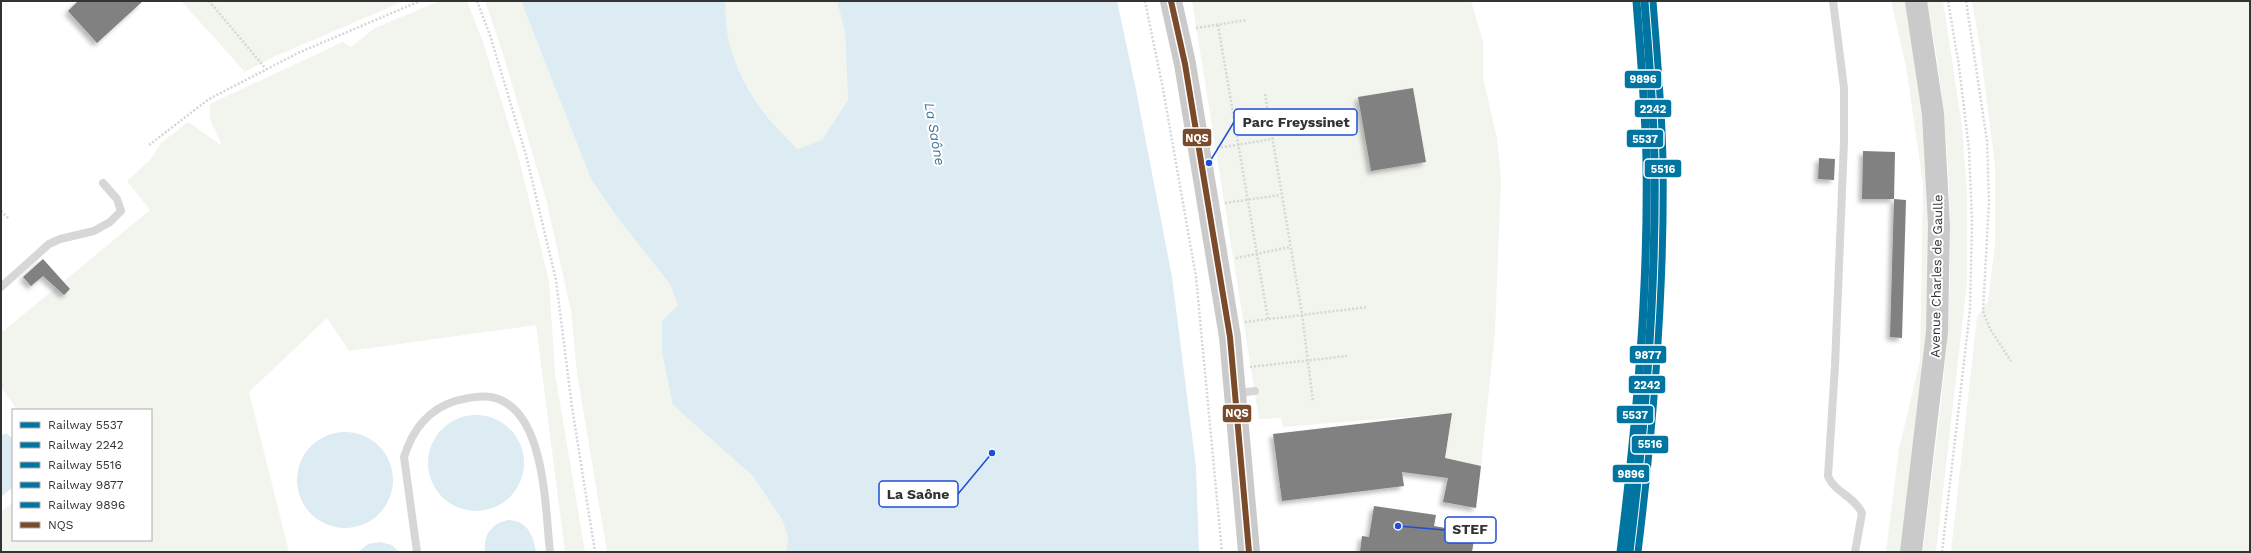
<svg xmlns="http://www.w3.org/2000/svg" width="2251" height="553" viewBox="0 0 2251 553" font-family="'Work Sans',sans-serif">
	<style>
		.green { fill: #f1f5ed }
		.water { fill: #ddebf3 }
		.building { fill: #818181; filter: url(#shadow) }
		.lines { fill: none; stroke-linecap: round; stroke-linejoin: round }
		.path { stroke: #d6d6d6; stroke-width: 2.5; stroke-dasharray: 2 2; stroke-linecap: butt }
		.lane { stroke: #d7d7d7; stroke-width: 8 }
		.primary { stroke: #cacaca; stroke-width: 22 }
		.bus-1-casing { stroke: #fff; stroke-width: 9 }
		.bus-1 { stroke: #7a4b2a; stroke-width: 6 }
		.rail-1-casing { stroke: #fff; stroke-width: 10 }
		.rail-2-casing { stroke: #fff; stroke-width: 10 }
		.rail-3-casing { stroke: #fff; stroke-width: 10 }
		.rail-4-casing { stroke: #fff; stroke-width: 10 }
		.rail-5-casing { stroke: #fff; stroke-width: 10 }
		.rail-1 { stroke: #0075a1; stroke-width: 7 }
		.rail-2 { stroke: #0075a1; stroke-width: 7 }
		.rail-3 { stroke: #0075a1; stroke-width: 7 }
		.rail-4 { stroke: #0075a1; stroke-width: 7 }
		.rail-5 { stroke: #0075a1; stroke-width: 7 }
		.labels { text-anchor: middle; stroke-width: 4; stroke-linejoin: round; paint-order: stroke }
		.street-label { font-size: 13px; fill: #333; stroke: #fff }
		.water-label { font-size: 14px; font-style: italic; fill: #3f7597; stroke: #fff }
		.leader { fill: none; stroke: #1d4ed8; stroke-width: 1.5 }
		.callout-dot { fill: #1d4ed8; stroke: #fff; stroke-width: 1.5 }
		.callout { fill: #fff; stroke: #1d4ed8; stroke-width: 1.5 }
		.callout-label { font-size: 14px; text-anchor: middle; font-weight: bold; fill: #333 }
		.line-badge { stroke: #fff; stroke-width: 1.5 }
		.badge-label { font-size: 11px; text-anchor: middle; font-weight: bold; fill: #fff }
	</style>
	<defs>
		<filter id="shadow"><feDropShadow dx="-3.5" dy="3.5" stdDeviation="2" flood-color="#0004"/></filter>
	</defs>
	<rect width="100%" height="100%" fill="#fff"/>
	<g class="green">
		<path d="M181,1H404L271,58L245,72Z"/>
		<path d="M440,1H467L484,45L518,155L549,281L555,373L585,552H565L536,325L349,351L327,318L249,392L289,552H1V512L13,502V540H151V410H17L1,387V333L150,210L127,181L151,159L161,143L188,122L222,146L210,119V104L343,42L351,47L375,28Z"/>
		<path d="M485,1H521L591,179L617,217L670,284L678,305L662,321L727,451L753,476L783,521L788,539L786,552H607L577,373L571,311L546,199L503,54Z"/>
		<path d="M725,1H837L845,32L848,100L822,140L798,149C764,115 742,89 729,41C726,29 726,14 725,1Z"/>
		<path d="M1192,1H1471L1483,41V78L1497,138L1501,179L1495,332L1481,466L1445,460L1452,413L1283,427L1281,418L1259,419Z"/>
		<path d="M1891,1H1908L1912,25L1930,180L1927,339L1902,552H1886L1899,449L1920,361L1923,184L1906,66Z"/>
		<path d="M1927,1H1943L1962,126L1967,192V283L1936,552H1923C1930,486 1940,420 1946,354C1955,236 1950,117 1927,1Z"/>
		<path d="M1972,1H2250V552H1951L1977,317L1988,301L1995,245V166L1980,47Z"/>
	</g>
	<g class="water">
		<path d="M521,1H725C726,14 726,29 729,41C741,87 764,117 798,149L822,140L848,100L845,32L837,1H1117L1135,85L1172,277L1196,467L1199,552H786L788,539L783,521L753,476L673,405L662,352V321L678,305L670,284L617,217L591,179Z"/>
		<circle cx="476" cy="463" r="48"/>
		<circle cx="345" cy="480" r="48"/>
		<path d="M6,433L13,439V487L1,497V436Z"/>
		<path d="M508,520C528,521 533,535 536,552H485C483,536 491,523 508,520Z"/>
		<path d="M380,542L392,545L399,552H358L368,544Z"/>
	</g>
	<g class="building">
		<path d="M78,1H143L97,43L68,11Z"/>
		<path d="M1413,88L1426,162L1371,171L1358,97Z"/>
		<path d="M1863,151L1895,152L1894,199L1906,200L1902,338L1890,337L1894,199H1862Z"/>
		<path d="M1819,158L1835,159L1834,180L1818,179Z"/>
		<path d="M43,259L70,289L64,295L43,276L31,286L23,277Z"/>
		<path d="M1452,413L1445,458L1481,466L1476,508L1443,502L1448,478L1402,472L1404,486L1282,501L1273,434Z"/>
		<path d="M1374,506L1436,515L1434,526L1475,533L1472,552H1360L1362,536L1369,537Z"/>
	</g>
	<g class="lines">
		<g class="path">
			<path d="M209,1L266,69"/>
			<path d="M477,1L490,35L526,155L556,280L572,407L595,552"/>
			<path d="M1145,1L1163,89L1196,277L1222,552"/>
			<path d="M1966,1L1987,141L1989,202L1983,311L1990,329L2011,361"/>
			<path d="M1218,25L1268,319"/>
			<path d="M1196,28L1247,20"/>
			<path d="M1265,94L1302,314L1313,402"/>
			<path d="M149,145L209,99L298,53L420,1"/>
			<path d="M1217,148L1273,139"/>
			<path d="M1225,203L1280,195"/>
			<path d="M1,211L9,219"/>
			<path d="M1236,258L1290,247"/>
			<path d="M1245,322L1368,307"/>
			<path d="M1250,367L1347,356"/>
			<path d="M1942,552L1970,310L1972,222L1969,149L1959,66L1948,1"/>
		</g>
		<g class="lane">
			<path d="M1833,1L1844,88V141L1835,366L1828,476C1834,492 1854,496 1862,513L1855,552"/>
			<path d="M1,287L49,244L60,239L94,231L110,222L121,211L117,199L103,183"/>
			<path d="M1237,393L1255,391"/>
			<path d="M417,552L404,457C412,431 427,410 455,401C466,398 479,395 491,397C546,407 545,509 550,552"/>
		</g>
		<g class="primary">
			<path d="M1171,1L1185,64L1230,337L1249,552"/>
			<path d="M1911,552L1937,332L1939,225L1933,114L1916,1"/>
		</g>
		<g class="bus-1-casing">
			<path id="bus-1" d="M1171,1L1185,64L1230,337L1249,552"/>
		</g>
		<use href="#bus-1" class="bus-1"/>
		<g class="rail-1-casing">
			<path id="rail-1" d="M1620,552C1636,422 1648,292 1646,161C1645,107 1640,54 1636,1"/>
		</g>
		<g class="rail-2-casing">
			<path id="rail-2" d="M1630,552C1646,422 1657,292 1655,161C1654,107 1649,54 1645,1"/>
		</g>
		<g class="rail-3-casing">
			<path id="rail-3" d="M1638,552C1654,422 1665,292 1663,161C1662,107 1657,54 1653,1"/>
		</g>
		<g class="rail-4-casing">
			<path id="rail-4" d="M1628,552C1644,422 1656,292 1654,161C1653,107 1648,54 1644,1"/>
		</g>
		<g class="rail-5-casing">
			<path id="rail-5" d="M1622,551C1638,421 1649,290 1647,159C1646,106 1641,54 1637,2"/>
		</g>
		<use href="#rail-1" class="rail-1"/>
		<use href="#rail-2" class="rail-2"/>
		<use href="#rail-3" class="rail-3"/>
		<use href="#rail-4" class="rail-4"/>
		<use href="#rail-5" class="rail-5"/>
	</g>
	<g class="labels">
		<g class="street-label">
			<text transform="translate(1936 276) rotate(-89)" y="5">Avenue Charles de Gaulle</text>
		</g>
		<g class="water-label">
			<text transform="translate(935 134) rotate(80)" y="5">La Saône</text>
		</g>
	</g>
	<path class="leader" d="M1209 163L1234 122M992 453L958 494M1398 526L1445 530"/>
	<g class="callout-dot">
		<circle cx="1209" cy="163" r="4"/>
		<circle cx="992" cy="453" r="4"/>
		<circle cx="1398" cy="526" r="4"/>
	</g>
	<g class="callout">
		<rect x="1234" y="109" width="123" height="26" rx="4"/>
		<rect x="879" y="481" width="79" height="26" rx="4"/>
		<rect x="1445" y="517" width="51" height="26" rx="4"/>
	</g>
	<g class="callout-label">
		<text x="1296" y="127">Parc Freyssinet</text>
		<text x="918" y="499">La Saône</text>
		<text x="1470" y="534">STEF</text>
	</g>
	<g class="line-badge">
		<rect x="1624" y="70" width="38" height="19" rx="4" fill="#0075a1"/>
		<rect x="1634" y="99" width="38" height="19" rx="4" fill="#0075a1"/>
		<rect x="1182" y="128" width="30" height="19" rx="4" fill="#7a4b2a"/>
		<rect x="1626" y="129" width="38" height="19" rx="4" fill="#0075a1"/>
		<rect x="1644" y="159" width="38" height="19" rx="4" fill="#0075a1"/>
		<rect x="1629" y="345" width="38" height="19" rx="4" fill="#0075a1"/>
		<rect x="1628" y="375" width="38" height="19" rx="4" fill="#0075a1"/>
		<rect x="1222" y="404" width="30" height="19" rx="4" fill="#7a4b2a"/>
		<rect x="1616" y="405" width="38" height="19" rx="4" fill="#0075a1"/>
		<rect x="1631" y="435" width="38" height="19" rx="4" fill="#0075a1"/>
		<rect x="1612" y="464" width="38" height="19" rx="4" fill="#0075a1"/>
	</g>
	<g class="badge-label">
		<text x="1643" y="83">9896</text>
		<text x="1653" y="113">2242</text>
		<text x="1197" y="142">NQS</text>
		<text x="1645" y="143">5537</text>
		<text x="1663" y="173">5516</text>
		<text x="1648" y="359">9877</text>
		<text x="1647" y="389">2242</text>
		<text x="1237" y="417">NQS</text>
		<text x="1635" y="419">5537</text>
		<text x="1650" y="448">5516</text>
		<text x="1631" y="478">9896</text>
	</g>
	<rect width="2251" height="553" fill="none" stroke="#333333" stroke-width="4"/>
	<rect x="12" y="409" width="140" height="132" fill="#ffffff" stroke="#adadad"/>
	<rect x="20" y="422" width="20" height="6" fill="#0075a1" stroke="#adadad"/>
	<text x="48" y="429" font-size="12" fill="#333333">Railway 5537</text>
	<rect x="20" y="442" width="20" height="6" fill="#0075a1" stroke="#adadad"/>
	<text x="48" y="449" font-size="12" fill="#333333">Railway 2242</text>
	<rect x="20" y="462" width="20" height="6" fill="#0075a1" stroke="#adadad"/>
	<text x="48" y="469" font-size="12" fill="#333333">Railway 5516</text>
	<rect x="20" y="482" width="20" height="6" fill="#0075a1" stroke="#adadad"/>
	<text x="48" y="489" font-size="12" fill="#333333">Railway 9877</text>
	<rect x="20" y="502" width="20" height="6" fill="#0075a1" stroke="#adadad"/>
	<text x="48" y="509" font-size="12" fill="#333333">Railway 9896</text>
	<rect x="20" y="522" width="20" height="6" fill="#7a4b2a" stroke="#adadad"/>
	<text x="48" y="529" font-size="12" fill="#333333">NQS</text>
</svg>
